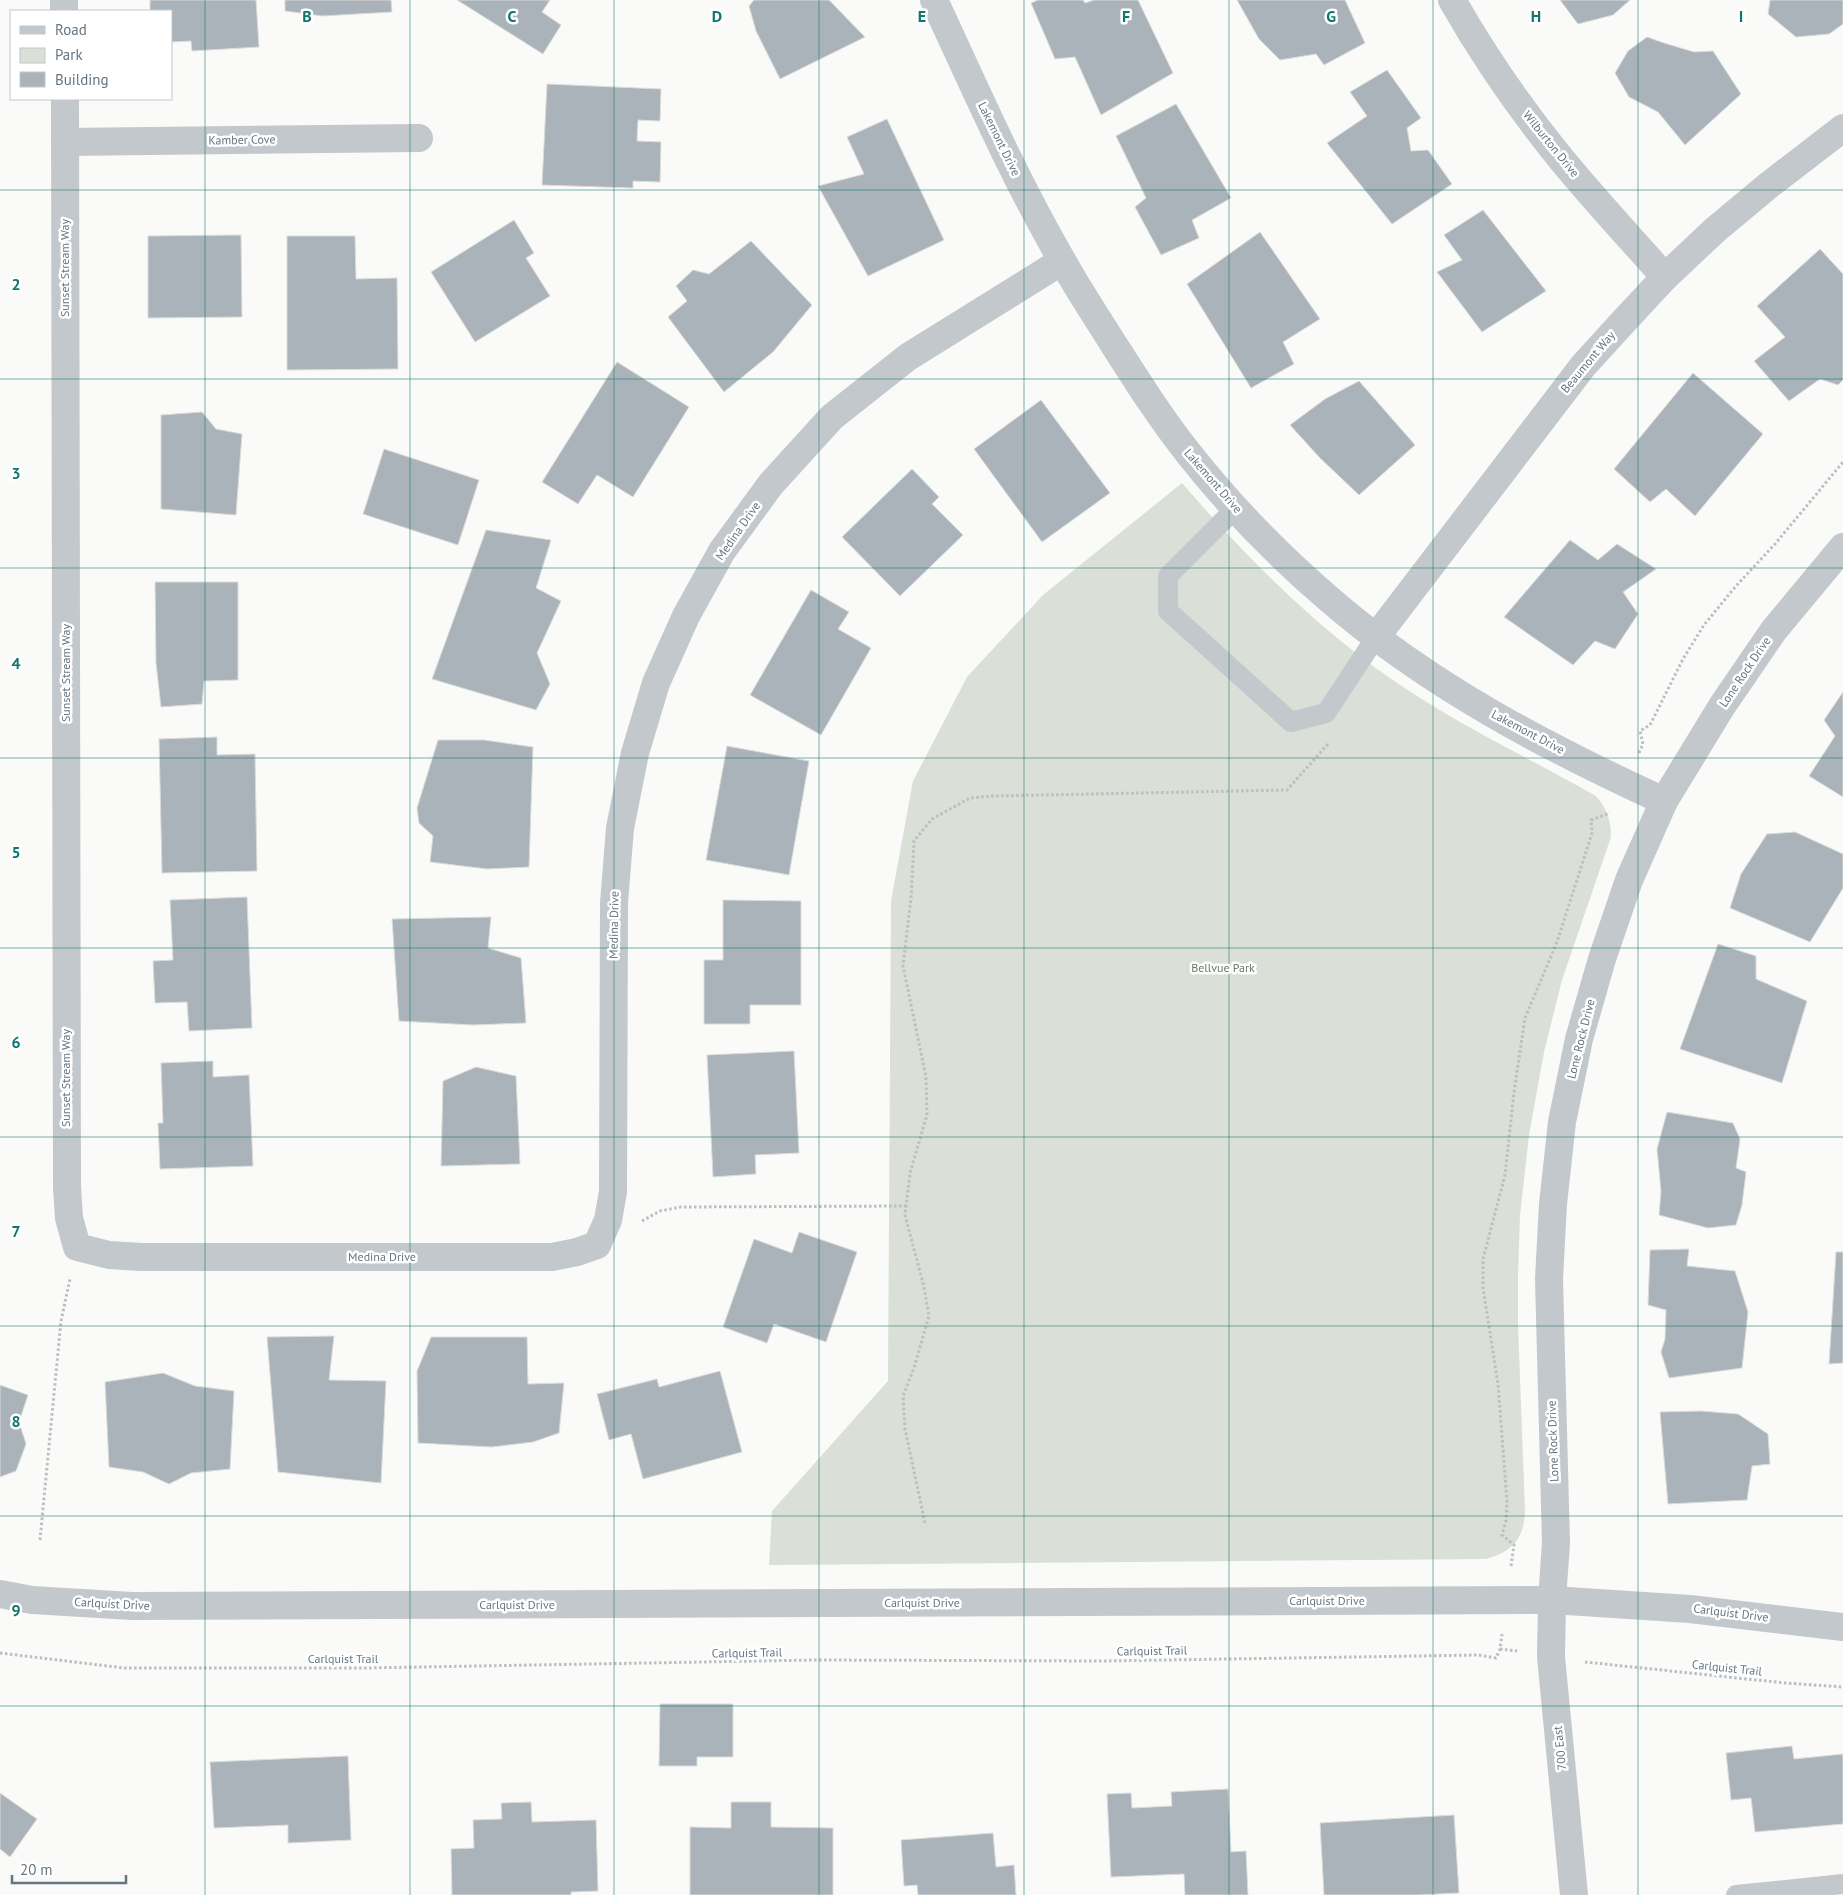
<svg xmlns="http://www.w3.org/2000/svg" width="1843" height="1895" viewBox="0 0 1843 1895" font-family="'PT Sans',sans-serif">
	<style>
		.green { fill: #dadfd7 }
		.building { fill: #aab3b9; stroke: #dcdcda }
		.lines { fill: none; stroke-linecap: round; stroke-linejoin: round }
		.path { stroke: #bbbfc2; stroke-width: 3; stroke-dasharray: 2.5 2.5; stroke-linecap: butt }
		.service { stroke: #c3c8cc; stroke-width: 20 }
		.minor { stroke: #c3c8cc; stroke-width: 28 }
		.tertiary { stroke: #c3c8cc; stroke-width: 28 }
		.grid { fill: none; stroke: #0f766e; stroke-width: 1; stroke-opacity: 0.55 }
		.labels { text-anchor: middle; stroke-width: 5; stroke-linejoin: round; paint-order: stroke }
		.street-label { font-size: 12px; fill: #657683; stroke: #fff }
		.park-label { font-size: 12px; fill: #687a64; stroke: #fff }
		.grid-label { font-size: 16px; text-anchor: middle; font-weight: bold; fill: #0f766e; stroke: #fff; stroke-width: 5; stroke-linejoin: round; paint-order: stroke }
	</style>
	<rect width="100%" height="100%" fill="#fafaf8"/>
	<path class="green" d="M1182,483C1251,563 1327,639 1417,696C1475,733 1536,762 1596,796C1607,809 1611,820 1611,837L1562,980L1544,1052L1529,1135L1520,1215L1518,1276V1325L1525,1511C1524,1539 1512,1552 1486,1559L769,1565L772,1511L888,1381L891,901L913,781L967,677L1043,595Z"/>
	<g class="building">
		<path d="M150,0H256L259,47L192,51L191,41L171,42V11H150Z"/>
		<path d="M285,0H391L392,12L322,16L285,11Z"/>
		<path d="M457,0H550L542,12L561,25L543,54Z"/>
		<path d="M754,0H829L865,37L780,79L756,31L749,6Z"/>
		<path d="M1038,0H1083L1085,3L1094,0H1138L1173,73L1101,115L1075,57L1055,59L1031,3Z"/>
		<path d="M1237,0H1345L1365,43L1324,65L1316,54L1280,60L1259,39Z"/>
		<path d="M1560,0H1630L1613,15L1578,24Z"/>
		<path d="M1770,0H1843V24L1829,34L1796,37L1768,14Z"/>
		<path d="M1647,37L1664,43L1694,52L1713,51L1741,94L1685,145L1658,112L1629,97L1615,73L1628,51Z"/>
		<path d="M1387,70L1421,118L1407,128L1411,151L1428,150L1452,184L1392,224L1327,143L1367,116L1350,92Z"/>
		<path d="M547,84L661,89L660,121L638,120L637,141L661,142L660,182L633,181V188L542,185Z"/>
		<path d="M1176,104L1231,198L1192,220L1199,238L1161,255L1135,207L1146,198L1116,136Z"/>
		<path d="M887,119L944,240L868,276L818,186L864,174L847,137Z"/>
		<path d="M1483,210L1546,291L1482,332L1437,272L1462,260L1444,235Z"/>
		<path d="M514,220L534,253L526,258L550,296L475,342L431,272Z"/>
		<path d="M1260,232L1320,319L1283,342L1294,364L1251,388L1187,284Z"/>
		<path d="M241,235L242,317L148,318V236Z"/>
		<path d="M287,236H355L356,279L397,278L398,369L287,370Z"/>
		<path d="M751,241L812,305L773,352L724,392L668,317L687,301L676,286L693,270L709,274Z"/>
		<path d="M1820,249L1843,274V380L1838,385L1820,379L1789,401L1754,361L1785,337L1757,306Z"/>
		<path d="M617,362L689,407L633,497L597,475L578,504L542,482Z"/>
		<path d="M1693,373L1763,434L1695,516L1666,489L1650,502L1614,469Z"/>
		<path d="M1359,381L1415,445L1359,495L1320,458L1290,425L1325,399Z"/>
		<path d="M1041,400L1110,493L1042,542L974,449Z"/>
		<path d="M202,412L216,429L242,434L236,515L161,509V415Z"/>
		<path d="M384,449L479,480L458,545L363,514Z"/>
		<path d="M912,469L939,497L932,504L963,535L900,596L842,537Z"/>
		<path d="M486,530L551,540L536,588L561,601L537,653L550,684L536,710L432,679Z"/>
		<path d="M1570,540L1598,560L1617,544L1656,569L1623,592L1638,614L1615,649L1595,641L1573,665L1504,617Z"/>
		<path d="M155,582H238V680L204,681L202,704L161,707L156,663Z"/>
		<path d="M811,590L849,612L838,629L871,648L821,735L750,695Z"/>
		<path d="M1843,692V797L1809,776L1835,736L1824,720Z"/>
		<path d="M217,737V755L255,754L257,871L162,873L159,739Z"/>
		<path d="M438,740H484L533,747L529,867L487,869L430,862L433,836L419,823L417,808Z"/>
		<path d="M727,746L809,761L789,875L706,860Z"/>
		<path d="M1795,832L1843,854V888L1810,942L1730,908L1741,874L1767,834Z"/>
		<path d="M247,897L252,1028L189,1031L187,1002L155,1003L153,961L173,960L170,900Z"/>
		<path d="M723,900L801,901V1005H750V1024H704V960H723Z"/>
		<path d="M491,917L488,948L521,958L526,1023L473,1025L399,1021L392,919Z"/>
		<path d="M1718,944L1756,956V979L1807,1001L1782,1083L1680,1049Z"/>
		<path d="M794,1051L799,1153L755,1155L756,1174L713,1177L707,1055Z"/>
		<path d="M213,1061V1077L249,1075L253,1166L160,1169L158,1123H163L161,1063Z"/>
		<path d="M476,1067L516,1076L520,1164L441,1166L443,1081Z"/>
		<path d="M1667,1112L1733,1123L1740,1139L1736,1168L1746,1172L1742,1205L1736,1225L1708,1228L1659,1215L1661,1191L1657,1149Z"/>
		<path d="M799,1232L857,1252L826,1342L774,1324L767,1343L723,1327L754,1239L792,1253Z"/>
		<path d="M1689,1249L1687,1266L1735,1271L1748,1312L1742,1368L1669,1378L1661,1352L1665,1339L1666,1310L1648,1305L1650,1250Z"/>
		<path d="M1836,1252H1843V1363L1829,1364Z"/>
		<path d="M334,1336L329,1380L386,1381L381,1483L278,1472L267,1337Z"/>
		<path d="M431,1337H527L528,1384L564,1383L559,1433L533,1442L492,1447L418,1443L417,1371Z"/>
		<path d="M720,1371L742,1452L643,1479L631,1434L609,1440L597,1394L657,1379L659,1387Z"/>
		<path d="M163,1373L195,1386L234,1391L230,1469L191,1473L169,1484L143,1472L109,1467L105,1382Z"/>
		<path d="M0,1385L28,1395L19,1422L26,1444L16,1471L0,1477Z"/>
		<path d="M1701,1411L1738,1414L1768,1434L1770,1464L1752,1466L1747,1500L1668,1504L1660,1412Z"/>
		<path d="M660,1704H733V1757H697V1766H659Z"/>
		<path d="M1792,1746L1794,1759L1843,1754V1824L1755,1832L1751,1798L1731,1800L1726,1753Z"/>
		<path d="M348,1756L351,1840L288,1843V1825L214,1828L210,1762Z"/>
		<path d="M1228,1789L1231,1852L1246,1851L1248,1895H1185L1184,1874L1111,1877L1107,1794L1131,1793L1132,1808L1172,1806L1171,1792Z"/>
		<path d="M0,1793L37,1819L10,1857L0,1849Z"/>
		<path d="M531,1802L532,1822L596,1820L598,1891L571,1892V1895H452L451,1849L474,1848L473,1820L502,1819L501,1803Z"/>
		<path d="M731,1802H771V1827L833,1828V1895H690V1827L731,1828Z"/>
		<path d="M1454,1815L1459,1893L1418,1895H1324L1320,1823Z"/>
		<path d="M993,1833L996,1867L1014,1865L1016,1895H918L917,1885L904,1886L901,1840Z"/>
	</g>
	<g class="lines">
		<g class="path">
			<path d="M1639,753L1643,744L1640,731L1650,725L1683,659L1704,625L1736,586L1775,544L1843,462"/>
			<path d="M642,1221L660,1211L681,1207L906,1206"/>
			<path d="M925,1523L905,1429L903,1396L914,1368L929,1316L924,1287L905,1215L910,1173L927,1115L926,1077L903,966L911,898L914,841L932,819L970,798L993,796L1287,790L1328,744"/>
			<path d="M40,1540L61,1321L70,1279"/>
			<path d="M1511,1566L1514,1545L1502,1535L1506,1521L1507,1502L1498,1384L1483,1288V1259L1505,1175L1514,1092L1525,1018L1557,942L1592,833L1591,820L1610,813"/>
			<path d="M1500,1649L1517,1651"/>
			<path d="M0,1653L124,1668H365L814,1660L1103,1661L1479,1655L1496,1658L1500,1649L1502,1634"/>
			<path d="M1585,1662L1785,1683L1843,1687"/>
		</g>
		<g class="service">
			<path d="M1236,508L1168,576V611L1291,722L1326,713L1376,637"/>
			<path d="M1736,1895L1843,1884"/>
		</g>
		<g class="minor">
			<path d="M64,0V11"/>
			<path d="M934,0C975,88 1014,178 1063,262C1079,291 1098,319 1116,348C1139,384 1162,420 1189,454C1230,506 1279,556 1329,599C1428,685 1546,747 1664,801"/>
			<path d="M1452,0C1484,56 1521,110 1562,160C1595,200 1630,238 1665,277"/>
			<path d="M65,99L67,1187L69,1218L77,1247L109,1255L141,1257H552L577,1252L597,1245L608,1220L613,1192L614,903L620,828L635,753L656,683L686,616L722,551L771,484L832,417L908,357L1062,261"/>
			<path d="M65,142L419,138"/>
			<path d="M1376,637L1583,366L1624,321L1665,277L1715,230L1769,185L1843,128"/>
			<path d="M1552,1600L1556,1543L1549,1279L1553,1204L1562,1122L1579,1039L1602,959L1629,880L1664,801L1722,706L1774,630L1843,547"/>
		</g>
		<g class="tertiary">
			<path d="M0,1594L32,1600L132,1606L1552,1600L1690,1609L1843,1627"/>
			<path d="M1552,1600L1551,1657L1574,1895"/>
		</g>
	</g>
	<path class="grid" d="M205,0V1895M410,0V1895M614,0V1895M819,0V1895M1024,0V1895M1229,0V1895M1433,0V1895M1638,0V1895M0,190H1843M0,379H1843M0,568H1843M0,758H1843M0,948H1843M0,1137H1843M0,1326H1843M0,1516H1843M0,1706H1843"/>
	<g class="labels">
		<g class="street-label">
			<text transform="translate(999 139) rotate(64)" y="4">Lakemont Drive</text>
			<text transform="translate(242 140) rotate(-1)" y="4">Kamber Cove</text>
			<text transform="translate(1551 144) rotate(51)" y="4">Wilburton Drive</text>
			<text transform="translate(65 268) rotate(-90)" y="4">Sunset Stream Way</text>
			<text transform="translate(1588 362) rotate(-50)" y="4">Beaumont Way</text>
			<text transform="translate(1213 481) rotate(49)" y="4">Lakemont Drive</text>
			<text transform="translate(738 531) rotate(-55)" y="4">Medina Drive</text>
			<text transform="translate(1745 672) rotate(-56)" y="4">Lone Rock Drive</text>
			<text transform="translate(66 673) rotate(-90)" y="4">Sunset Stream Way</text>
			<text transform="translate(1528 732) rotate(28)" y="4">Lakemont Drive</text>
			<text transform="translate(614 925) rotate(-89)" y="4">Medina Drive</text>
			<text transform="translate(1581 1039) rotate(-76)" y="4">Lone Rock Drive</text>
			<text transform="translate(66 1078) rotate(-90)" y="4">Sunset Stream Way</text>
			<text x="382" y="1261">Medina Drive</text>
			<text transform="translate(1553 1441) rotate(-92)" y="4">Lone Rock Drive</text>
			<text x="1327" y="1605">Carlquist Drive</text>
			<text x="922" y="1607">Carlquist Drive</text>
			<text transform="translate(112 1604) rotate(3)" y="4">Carlquist Drive</text>
			<text x="517" y="1609">Carlquist Drive</text>
			<text transform="translate(1731 1613) rotate(7)" y="4">Carlquist Drive</text>
			<text transform="translate(1152 1651) rotate(-1)" y="4">Carlquist Trail</text>
			<text transform="translate(747 1653) rotate(-1)" y="4">Carlquist Trail</text>
			<text x="343" y="1663">Carlquist Trail</text>
			<text transform="translate(1727 1668) rotate(6)" y="4">Carlquist Trail</text>
			<text transform="translate(1560 1748) rotate(-96)" y="4">700 East</text>
		</g>
		<g class="park-label">
			<text x="1223" y="972">Bellvue Park</text>
		</g>
	</g>
	<g class="grid-label">
		<text x="307" y="22">B</text>
		<text x="512" y="22">C</text>
		<text x="717" y="22">D</text>
		<text x="922" y="22">E</text>
		<text x="1126" y="22">F</text>
		<text x="1331" y="22">G</text>
		<text x="1536" y="22">H</text>
		<text x="1741" y="22">I</text>
		<text x="16" y="290">2</text>
		<text x="16" y="479">3</text>
		<text x="16" y="669">4</text>
		<text x="16" y="858">5</text>
		<text x="16" y="1048">6</text>
		<text x="16" y="1237">7</text>
		<text x="16" y="1427">8</text>
		<text x="16" y="1616">9</text>
	</g>
	<rect x="10" y="10" width="162" height="90" fill="#ffffff" stroke="#c1c8cd"/>
	<rect x="20" y="26" width="25" height="8" fill="#c3c8cc" stroke="#c1c8cd"/>
	<text x="55" y="35" font-size="15" fill="#657683">Road</text>
	<rect x="20" y="48" width="25" height="15" fill="#dadfd7" stroke="#c1c8cd"/>
	<text x="55" y="60" font-size="15" fill="#657683">Park</text>
	<rect x="20" y="72" width="25" height="15" fill="#aab3b9" stroke="#c1c8cd"/>
	<text x="55" y="85" font-size="15" fill="#657683">Building</text>
	<path d="M12 1875v8h114v-8" fill="none" stroke="#657683" stroke-width="2.5"/>
	<text x="20" y="1875" font-size="15" fill="#657683" stroke="#ffffff" stroke-width="4" paint-order="stroke">20 m</text>
</svg>
